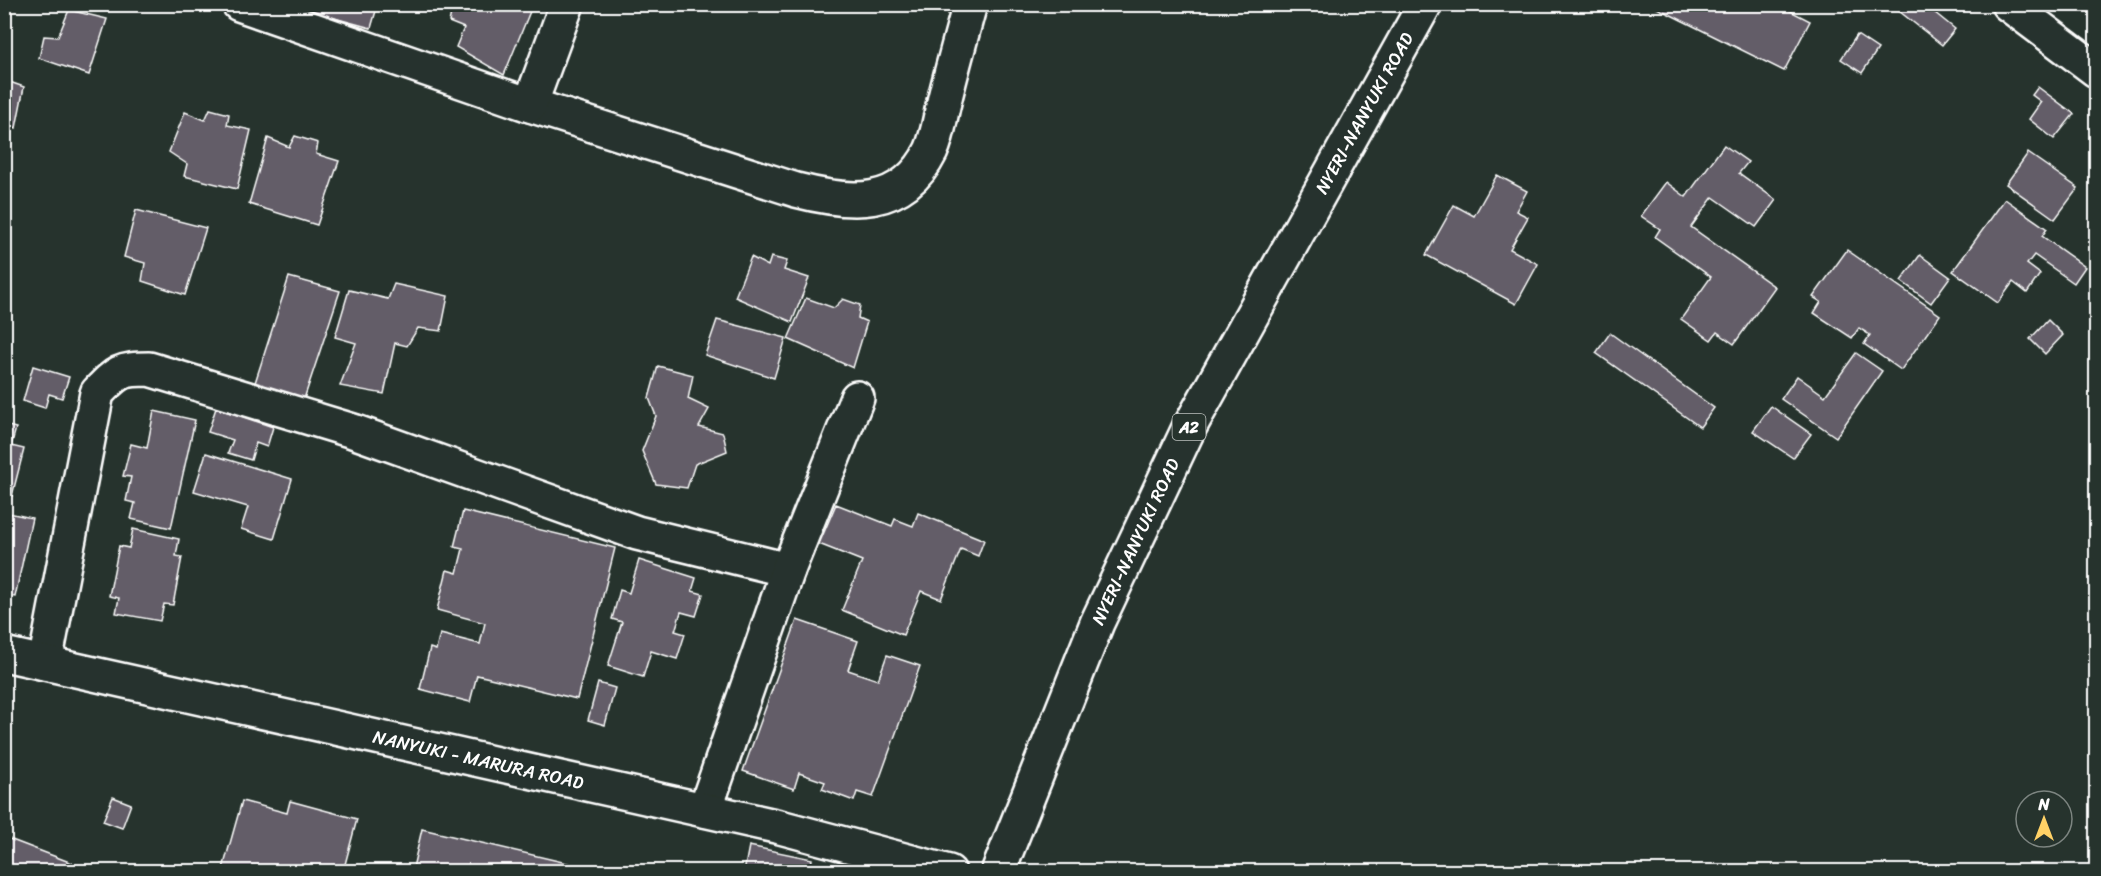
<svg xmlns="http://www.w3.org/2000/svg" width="2101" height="876" viewBox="0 0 2101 876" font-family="Sriracha,sans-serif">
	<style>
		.building { fill: #635d67; stroke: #fff; stroke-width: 1.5 }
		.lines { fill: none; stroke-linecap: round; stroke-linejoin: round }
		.minor-casing { stroke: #fff; stroke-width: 38 }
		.tertiary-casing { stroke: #fff; stroke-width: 38 }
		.trunk-casing { stroke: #fff; stroke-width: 38 }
		.minor { stroke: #26332d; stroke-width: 33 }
		.tertiary { stroke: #26332d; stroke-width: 33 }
		.trunk { stroke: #26332d; stroke-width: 33 }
		.labels { text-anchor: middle; stroke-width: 6; stroke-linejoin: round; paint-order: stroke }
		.shield { fill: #26332d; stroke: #bec2c0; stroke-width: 1.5 }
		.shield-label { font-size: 16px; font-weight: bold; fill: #fff }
		.street-label { font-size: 18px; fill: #fff; stroke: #26332d }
	</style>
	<rect width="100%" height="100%" fill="#26332d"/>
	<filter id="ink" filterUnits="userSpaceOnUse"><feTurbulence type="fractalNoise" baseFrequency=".0167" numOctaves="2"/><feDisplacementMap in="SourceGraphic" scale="12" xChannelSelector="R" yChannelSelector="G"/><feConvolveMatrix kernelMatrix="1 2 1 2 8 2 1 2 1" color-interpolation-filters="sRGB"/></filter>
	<g filter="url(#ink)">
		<g class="building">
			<path d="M314,4H378L371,28L312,12Z"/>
			<path d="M453,4H533L504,75L456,47L464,28L449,22Z"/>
			<path d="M1649,4H1737L1747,9L1750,4H1777L1810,21L1784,71Z"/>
			<path d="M1890,4H1924L1955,29L1942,45Z"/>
			<path d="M69,10L107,19L89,75L39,58L44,36L58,37Z"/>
			<path d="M1857,35L1878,49L1862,73L1841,59Z"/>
			<path d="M4,80L24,87L16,128L4,124Z"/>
			<path d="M2038,87L2074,114L2054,139L2029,119L2041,102L2032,95Z"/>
			<path d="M210,109L229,114L227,125L251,130L237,189L184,176L187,164L169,152L185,112L205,120Z"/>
			<path d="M295,136L318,143L316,154L339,161L317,225L249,204L268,138L289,147Z"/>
			<path d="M1724,145L1748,162L1739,173L1776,200L1756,227L1713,197L1691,227L1775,287L1734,344L1717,332L1711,340L1681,319L1711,277L1655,237L1660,229L1641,216L1666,182L1686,197Z"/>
			<path d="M2028,153L2078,188L2055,219L2006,184Z"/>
			<path d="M1497,175L1527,191L1516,211L1528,217L1510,249L1538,264L1516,304L1426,255L1454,205L1474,216Z"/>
			<path d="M2005,199L2047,229L2042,236L2085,267L2074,283L2034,255L2027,264L2040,274L2027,293L2013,282L1998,303L1953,271Z"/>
			<path d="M136,210L206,228L185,295L142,281L145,263L124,257Z"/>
			<path d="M1847,250L1940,315L1901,370L1864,344L1870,335L1859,328L1852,338L1814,313L1821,302L1813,297Z"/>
			<path d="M1920,255L1950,277L1931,303L1901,281Z"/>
			<path d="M751,257L768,266L771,257L787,261L784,270L809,278L792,322L735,297Z"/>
			<path d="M289,277L340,291L301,408L252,392Z"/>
			<path d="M394,284L448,296L441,331L418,328L407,346L395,343L384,394L340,386L356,343L335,337L349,290L388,299Z"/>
			<path d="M806,298L834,308L843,299L860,305L858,318L867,322L853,368L788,339Z"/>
			<path d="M717,320L786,338L774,378L705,355Z"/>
			<path d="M2048,320L2063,335L2045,354L2030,339Z"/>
			<path d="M1610,333L1714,408L1700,427L1596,353Z"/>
			<path d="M1856,353L1882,371L1836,437L1781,399L1797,376L1825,396Z"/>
			<path d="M33,366L69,377L62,398L49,394L45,408L23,401Z"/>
			<path d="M658,366L693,375L688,399L709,409L699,427L723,433L727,451L695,464L687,488L656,484L642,451L656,416L649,398Z"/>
			<path d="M1771,406L1811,434L1793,458L1753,431Z"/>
			<path d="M216,408L273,427L267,447L256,443L251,460L228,453L233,440L208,432Z"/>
			<path d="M154,411L195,420L171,528L131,519L135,503L126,501L131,477L123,476L131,444L147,448Z"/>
			<path d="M4,425L16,428L11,446L24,449L12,496L4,495Z"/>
			<path d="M206,453L292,479L274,539L241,529L248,507L194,491Z"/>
			<path d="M2096,471V484L2091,479Z"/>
			<path d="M836,504L892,526L895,519L913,526L918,513L984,540L978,556L961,549L941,599L921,591L903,635L842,610L862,561L819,544Z"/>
			<path d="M463,511L615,548L577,699L477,675L470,702L420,689L430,648L436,650L440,634L480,644L485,623L437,610L447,570L457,573L463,549L454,547Z"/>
			<path d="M4,512L32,518L15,597L4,595Z"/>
			<path d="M133,529L179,539L176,556L182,557L173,605L164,604L160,621L116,613L119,598L109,596L119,546L129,548Z"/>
			<path d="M639,560L696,578L692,591L703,594L696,616L681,612L675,631L685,634L677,659L651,651L643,677L608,666L622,622L612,619L620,590L629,593Z"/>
			<path d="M797,620L858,641L848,670L878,680L887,655L920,666L873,797L857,792L854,801L822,789L825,782L799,773L794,789L743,771Z"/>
			<path d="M598,683L615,688L605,725L588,720Z"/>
			<path d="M113,797L131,804L122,828L103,821Z"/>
			<path d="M242,801L287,813L290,801L357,819L343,872H222Z"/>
			<path d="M422,829L605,872H412Z"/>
			<path d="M4,837L72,863L69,872H4Z"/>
			<path d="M749,846L812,859L810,872H744Z"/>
		</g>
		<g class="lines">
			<g class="minor-casing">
				<g id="minor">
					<path d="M239,4L530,105L796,190C850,204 902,209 931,151C938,136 940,117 944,102C952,69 961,37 970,4"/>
					<path d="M530,105L567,4"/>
					<path d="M45,663L97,393C117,372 120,369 149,369L353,431L637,533L788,570"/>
					<path d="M705,810L788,570L857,398"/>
				</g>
			</g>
			<g class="tertiary-casing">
				<g id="tertiary">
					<path d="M2008,4L2096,70"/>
					<path id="s1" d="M4,654L780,827L949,872"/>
				</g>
			</g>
			<g class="trunk-casing">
				<g id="trunk">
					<path id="s2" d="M998,872L1097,623L1189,428L1425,4"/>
				</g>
			</g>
			<use href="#minor" class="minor"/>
			<use href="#tertiary" class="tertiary"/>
			<use href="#trunk" class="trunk"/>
		</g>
	</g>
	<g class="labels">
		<rect class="shield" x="1172.5" y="414" width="33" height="26" rx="4.5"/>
		<g class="shield-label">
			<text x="1189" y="433">A2</text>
		</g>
		<g class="street-label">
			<text dy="6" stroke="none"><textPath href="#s2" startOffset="844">NYERI-NANYUKI ROAD</textPath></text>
			<text dy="6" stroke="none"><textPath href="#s2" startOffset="358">NYERI-NANYUKI ROAD</textPath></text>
			<text dy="6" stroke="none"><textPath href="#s1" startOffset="486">NANYUKI - MARURA ROAD</textPath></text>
		</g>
	</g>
	<rect width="2101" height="876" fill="none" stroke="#26332d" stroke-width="24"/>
	<rect x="12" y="12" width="2077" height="852" fill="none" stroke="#fff" stroke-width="2" filter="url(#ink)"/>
	<g transform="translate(2044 819)"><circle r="28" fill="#26332d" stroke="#7d8581" stroke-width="1.5"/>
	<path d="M0-4.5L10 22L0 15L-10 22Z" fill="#ffd166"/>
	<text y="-9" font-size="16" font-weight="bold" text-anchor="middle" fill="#ffffff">N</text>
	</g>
</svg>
